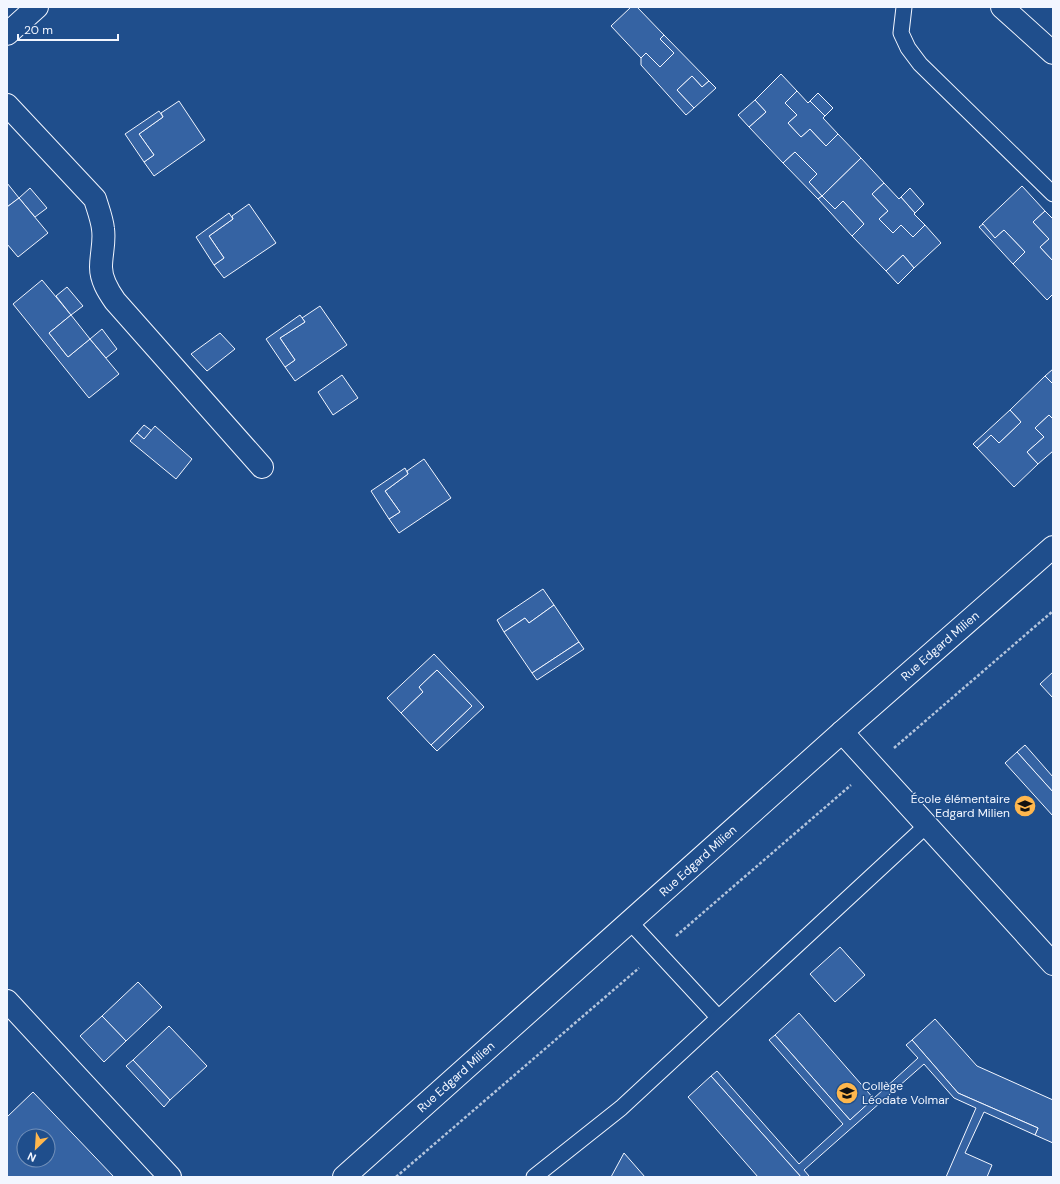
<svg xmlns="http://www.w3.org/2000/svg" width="1060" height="1184" viewBox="0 0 1060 1184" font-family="'DM Sans',sans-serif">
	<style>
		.building { fill: #3563a3; stroke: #f2f6ff; fill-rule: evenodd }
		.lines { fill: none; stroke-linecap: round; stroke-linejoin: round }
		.service-casing { stroke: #f2f6ff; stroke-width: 17 }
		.minor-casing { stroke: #f2f6ff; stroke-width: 24 }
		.tertiary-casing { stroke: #f2f6ff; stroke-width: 24 }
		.path { stroke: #b3c4dc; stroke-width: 2.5; stroke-dasharray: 3 2; stroke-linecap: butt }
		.service { stroke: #1f4e8c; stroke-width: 15 }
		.minor { stroke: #1f4e8c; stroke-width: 22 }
		.tertiary { stroke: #1f4e8c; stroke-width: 22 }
		.labels { text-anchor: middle; stroke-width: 3; stroke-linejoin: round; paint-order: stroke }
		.street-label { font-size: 12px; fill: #f2f6ff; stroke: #1f4e8c }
		.poi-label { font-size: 12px; fill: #f2f6ff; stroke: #1f4e8c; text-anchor: end }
	</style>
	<rect width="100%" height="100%" fill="#1f4e8c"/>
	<g class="building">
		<path d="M631,7H637L664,35L660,39L674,53L660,67L646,53L641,58L611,26Z"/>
		<path d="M664,35L709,81L702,87L692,76L677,90L694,108L686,115L641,65V58L646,53L660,67L674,53L660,39Z"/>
		<path d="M781,74L797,91L785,103L797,115L788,123L801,137L810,129L826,146L838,134L861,158L822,196L809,182L817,174L795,152L783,163L749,127L766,112L755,100Z"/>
		<path d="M692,76L702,87L709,81L716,88L694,108L677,90Z"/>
		<path d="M797,91L808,103L810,101L825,116L823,118L838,134L826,146L810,129L801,137L788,123L797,115L785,103Z"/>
		<path d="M818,93L833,108L825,116L810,101Z"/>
		<path d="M755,100L766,112L749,127L738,115Z"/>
		<path d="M179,101L205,140L154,176L144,162L154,155L139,134L163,117L161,113Z"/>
		<path d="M159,111L163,117L139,134L154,155L144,162L125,134Z"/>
		<path d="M795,152L817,174L809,182L822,196L818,199L783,163Z"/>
		<path d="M861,158L884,183L872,194L888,211L879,219L893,233L901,225L913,237L925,225L941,243L914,268L903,255L886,271L852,236L864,224L843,201L835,209L822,196Z"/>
		<path d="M7,183L19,198L7,207Z"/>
		<path d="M884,183L899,199L901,197L915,213L914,214L925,225L913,237L901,225L893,233L879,219L888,211L872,194Z"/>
		<path d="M1022,186L1045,211L1033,222L1049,239L1040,247L1053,261V294L1047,300L1013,264L1025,252L1004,230L995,238L982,224Z"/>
		<path d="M30,188L47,208L35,217L19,198Z"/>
		<path d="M910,188L924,204L915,213L901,197Z"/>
		<path d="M822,196L835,209L843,201L864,224L852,236L818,199Z"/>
		<path d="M19,198L48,233L18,257L7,244V207Z"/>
		<path d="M249,204L276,243L224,278L214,265L224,258L209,236L233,219L232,216Z"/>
		<path d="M1045,211L1053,219V261L1040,247L1049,239L1033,222Z"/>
		<path d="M229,213L233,219L209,236L224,258L214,265L196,237Z"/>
		<path d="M983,224L995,238L1004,230L1025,252L1013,264L979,227Z"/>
		<path d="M903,255L914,268L898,284L886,271Z"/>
		<path d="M42,280L71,315L49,333L68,357L90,339L119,374L89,398L13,304Z"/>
		<path d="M67,287L83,306L71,315L56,296Z"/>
		<path d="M320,306L347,345L295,381L285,367L295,360L280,338L305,322L302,318Z"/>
		<path d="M71,315L90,339L68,357L49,333Z"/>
		<path d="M300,315L305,322L280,338L295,360L285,367L266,339Z"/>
		<path d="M102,329L117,349L106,358L90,339Z"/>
		<path d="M220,333L235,349L207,371L191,354Z"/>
		<path d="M1053,369V384L1045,376Z"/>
		<path d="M342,375L358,398L333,415L318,392Z"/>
		<path d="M1045,376L1053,384V419L1049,415L1035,428L1044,437L1027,452L1038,464L1014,487L977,448L991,435L999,443L1021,422L1010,410Z"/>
		<path d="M1010,410L1021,422L999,443L991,435L977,448L973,444Z"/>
		<path d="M1049,415L1053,419V451L1038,464L1027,452L1044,437L1035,428Z"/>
		<path d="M144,425L152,431L144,439L137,433Z"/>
		<path d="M155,426L192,459L176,479L130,441L137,433L144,439Z"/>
		<path d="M424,459L451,498L399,533L389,519L400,512L385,491L408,474L407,471Z"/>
		<path d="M405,468L408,474L385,491L400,512L389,519L371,491Z"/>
		<path d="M543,589L554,605L529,623L525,618L504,632L497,620Z"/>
		<path d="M554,605L579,642L532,673L504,632L525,618L529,623Z"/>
		<path d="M579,642L584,649L537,680L532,673Z"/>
		<path d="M434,654L484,707L437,751L431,745L472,706L437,670L419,687L423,692L401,713L387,698Z"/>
		<path d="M437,670L472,706L431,745L401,713L423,692L419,687Z"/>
		<path d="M1053,672V698L1040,684Z"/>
		<path d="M1025,745L1053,777V792L1017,752Z"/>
		<path d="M1017,752L1053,792V816L1005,763Z"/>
		<path d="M840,947L865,975L835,1002L810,974Z"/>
		<path d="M138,982L162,1007L126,1041L102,1016Z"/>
		<path d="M799,1013L874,1099L850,1120L775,1035Z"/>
		<path d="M102,1016L126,1041L104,1062L80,1036Z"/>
		<path d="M935,1019L977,1066L1053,1100V1143L1035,1135L1038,1128L958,1093L912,1040Z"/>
		<path d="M169,1026L207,1066L170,1100L133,1060Z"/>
		<path d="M775,1035L850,1120L918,1058L906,1045L912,1040L958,1093L1038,1128L1035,1135L984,1112L965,1153L992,1165L987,1177H946L976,1108L954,1098L924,1064L804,1170L809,1176L808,1177H801L711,1076L717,1071L799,1164L843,1124L769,1040Z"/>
		<path d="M133,1060L170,1100L164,1107L126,1066Z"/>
		<path d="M711,1076L801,1177H758L688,1097Z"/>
		<path d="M33,1092L114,1177H7V1117ZM24,1136H48V1160H24Z"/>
		<path d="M624,1153L645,1177H611Z"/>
	</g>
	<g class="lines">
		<g class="service-casing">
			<g id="service">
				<path d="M904,7L901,33L908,48L920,64L1053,194"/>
				<path d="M630,922L718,1017"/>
				<path d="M534,1177L621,1108L927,825"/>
			</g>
		</g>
		<g class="minor-casing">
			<g id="minor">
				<path d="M1002,7L1053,53"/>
				<path d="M7,105L95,199C98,209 102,219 103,229C105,242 101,254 101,267C101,280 108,291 115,301L262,467"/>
				<path d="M842,732L1053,964"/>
				<path d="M7,1001L170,1177"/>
				<path d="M344,1177L842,732L1053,547"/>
			</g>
		</g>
		<g class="tertiary-casing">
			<path id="tertiary" d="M7,34L37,7"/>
		</g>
		<g class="path">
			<path d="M894,748L1053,611"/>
			<path d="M676,936L851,785"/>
			<path d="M396,1177L639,968"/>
		</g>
		<use href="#service" class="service"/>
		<use href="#minor" class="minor"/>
		<use href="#tertiary" class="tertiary"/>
	</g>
	<defs>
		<g id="school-disc" transform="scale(1.15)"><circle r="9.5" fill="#ffb74d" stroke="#1f4e8c"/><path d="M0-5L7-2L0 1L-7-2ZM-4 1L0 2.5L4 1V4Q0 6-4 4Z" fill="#111"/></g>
	</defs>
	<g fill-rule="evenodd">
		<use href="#school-disc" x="1025" y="806"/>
		<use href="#school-disc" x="847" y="1093"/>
	</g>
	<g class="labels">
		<g class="street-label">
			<text transform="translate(940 646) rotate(-41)" y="4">Rue Edgard Milien</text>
			<text transform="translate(698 861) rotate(-42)" y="4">Rue Edgard Milien</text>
			<text transform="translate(456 1077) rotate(-42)" y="4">Rue Edgard Milien</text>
		</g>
		<g class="poi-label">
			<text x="1010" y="803">École élémentaire<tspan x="1010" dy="14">Edgard Milien</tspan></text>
			<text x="862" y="1090" text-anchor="start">Collège<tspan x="862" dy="14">Léodate Volmar</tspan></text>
		</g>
	</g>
	<rect width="1060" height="1184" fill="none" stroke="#f2f6ff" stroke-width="16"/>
	<g transform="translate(36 1148) rotate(205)"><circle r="19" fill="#1f4e8c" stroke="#7391ba"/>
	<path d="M0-3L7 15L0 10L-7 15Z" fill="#ffb74d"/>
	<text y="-6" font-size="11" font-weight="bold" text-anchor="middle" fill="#f2f6ff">N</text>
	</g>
	<path d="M18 34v6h100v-6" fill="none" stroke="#f2f6ff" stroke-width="2"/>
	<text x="24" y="34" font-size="12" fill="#f2f6ff" stroke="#1f4e8c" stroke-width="3" paint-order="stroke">20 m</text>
</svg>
